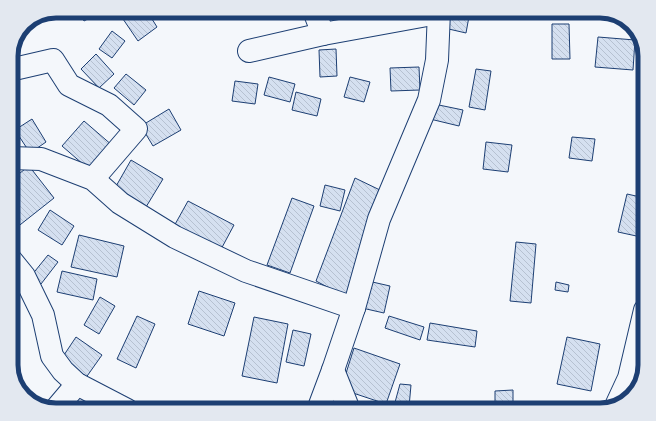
<svg xmlns="http://www.w3.org/2000/svg" width="656" height="421" viewBox="0 0 656 421" font-family="'PT Sans',sans-serif">
	<style>
		.building { fill: url(#building-back-hatch); stroke: #1d3f73 }
		.lines { fill: none; stroke-linecap: round; stroke-linejoin: round }
		.street-casing { stroke: #1d3f73; stroke-width: 24 }
		.street { stroke: #f4f7fb; stroke-width: 22 }
		.rim { fill: none; stroke: #1d3f73; stroke-width: 5 }
	</style>
	<defs>
		<pattern id="building-back-hatch" width="6" height="6" patternUnits="userSpaceOnUse"><rect width="6" height="6" fill="#d5e0f0"/><path d="M-1 5l2 2M0 0l6 6M5-1l2 2" fill="none" stroke="#b6c1d1"/></pattern>
	</defs>
	<rect width="100%" height="100%" fill="#f4f7fb"/>
	<g class="building">
		<path d="M78,11H103L84,21Z"/>
		<path d="M135,11H147L157,27L138,41L123,19Z"/>
		<rect x="322" y="11" width="28" height="13"/>
		<path d="M443,11H470L466,33L440,27Z"/>
		<path d="M552,24H569L570,59H552Z"/>
		<path d="M112,31L125,41L112,58L99,49Z"/>
		<path d="M598,37L635,40L633,70L595,67Z"/>
		<path d="M336,49L337,76L320,77L319,50Z"/>
		<path d="M96,54L114,74L99,88L81,69Z"/>
		<path d="M419,67L420,90L391,91L390,68Z"/>
		<path d="M476,69L491,71L485,110L469,107Z"/>
		<path d="M126,74L146,90L134,105L114,88Z"/>
		<path d="M269,77L295,84L290,102L264,95Z"/>
		<path d="M350,77L370,82L364,102L344,97Z"/>
		<path d="M235,81L258,84L255,104L232,101Z"/>
		<path d="M296,92L321,99L317,116L292,110Z"/>
		<path d="M434,104L463,110L459,126L430,119Z"/>
		<path d="M169,109L181,130L153,146L141,126Z"/>
		<path d="M32,119L46,142L30,153L15,130Z"/>
		<path d="M84,121L113,146L91,171L62,146Z"/>
		<path d="M572,137L595,139L592,161L569,158Z"/>
		<path d="M486,142L512,145L508,172L483,169Z"/>
		<path d="M131,160L163,179L146,207L115,188Z"/>
		<path d="M29,166L54,198L11,232V180Z"/>
		<path d="M355,178L382,191L350,299L316,281Z"/>
		<path d="M325,185L345,190L340,211L320,206Z"/>
		<path d="M627,194L645,198V219L641,237L618,232Z"/>
		<path d="M292,198L314,206L290,273L267,265Z"/>
		<path d="M188,201L234,225L219,253L173,228Z"/>
		<path d="M50,210L74,226L62,245L38,230Z"/>
		<path d="M79,235L124,246L117,277L71,267Z"/>
		<path d="M516,242L536,244L531,303L510,301Z"/>
		<path d="M48,255L58,262L41,284L31,276Z"/>
		<path d="M62,271L97,279L93,300L57,292Z"/>
		<path d="M368,281L390,286L384,313L362,308Z"/>
		<path d="M556,282L569,285L568,292L555,290Z"/>
		<path d="M11,285L19,292L11,302Z"/>
		<path d="M199,291L235,303L224,336L188,324Z"/>
		<path d="M100,297L115,306L99,334L84,325Z"/>
		<path d="M137,316L155,324L136,368L117,359Z"/>
		<path d="M389,316L424,327L420,340L385,328Z"/>
		<path d="M254,317L288,324L277,383L242,376Z"/>
		<path d="M430,323L477,331L475,347L427,340Z"/>
		<path d="M293,330L311,334L304,366L286,362Z"/>
		<path d="M76,337L102,355L85,379L60,361Z"/>
		<path d="M567,337L600,344L591,391L557,384Z"/>
		<path d="M354,348L400,364L386,404L341,389Z"/>
		<path d="M400,384L411,385L409,407L394,406Z"/>
		<path d="M513,390V410H495V391Z"/>
		<path d="M518,403L535,407L534,410H517Z"/>
	</g>
	<g class="lines">
		<g class="street-casing">
			<g id="street">
				<path d="M314,11L323,34"/>
				<path d="M249,51L323,34L438,13"/>
				<path d="M11,71L14,69L53,60L69,85L109,105L136,129L93,179"/>
				<path d="M11,158L41,159L93,179L120,203L175,237L246,271L354,308"/>
				<path d="M11,260L24,276L43,315L52,356L63,371L77,384L127,410"/>
				<path d="M333,370L349,410"/>
				<path d="M616,406L629,378L645,310"/>
				<path d="M55,410L77,384"/>
				<path d="M318,410L333,370L354,308L379,219L429,100L437,60L439,11"/>
			</g>
		</g>
		<use href="#street" class="street"/>
	</g>
	<path d="M0 0H656V421H0ZM56 18H600A38 38 0 0 1 638 56V365A38 38 0 0 1 600 403H56A38 38 0 0 1 18 365V56A38 38 0 0 1 56 18Z" fill="#e3e8f0" fill-rule="evenodd"/>
	<path class="rim" d="M56 18H600A38 38 0 0 1 638 56V365A38 38 0 0 1 600 403H56A38 38 0 0 1 18 365V56A38 38 0 0 1 56 18Z"/>
</svg>
